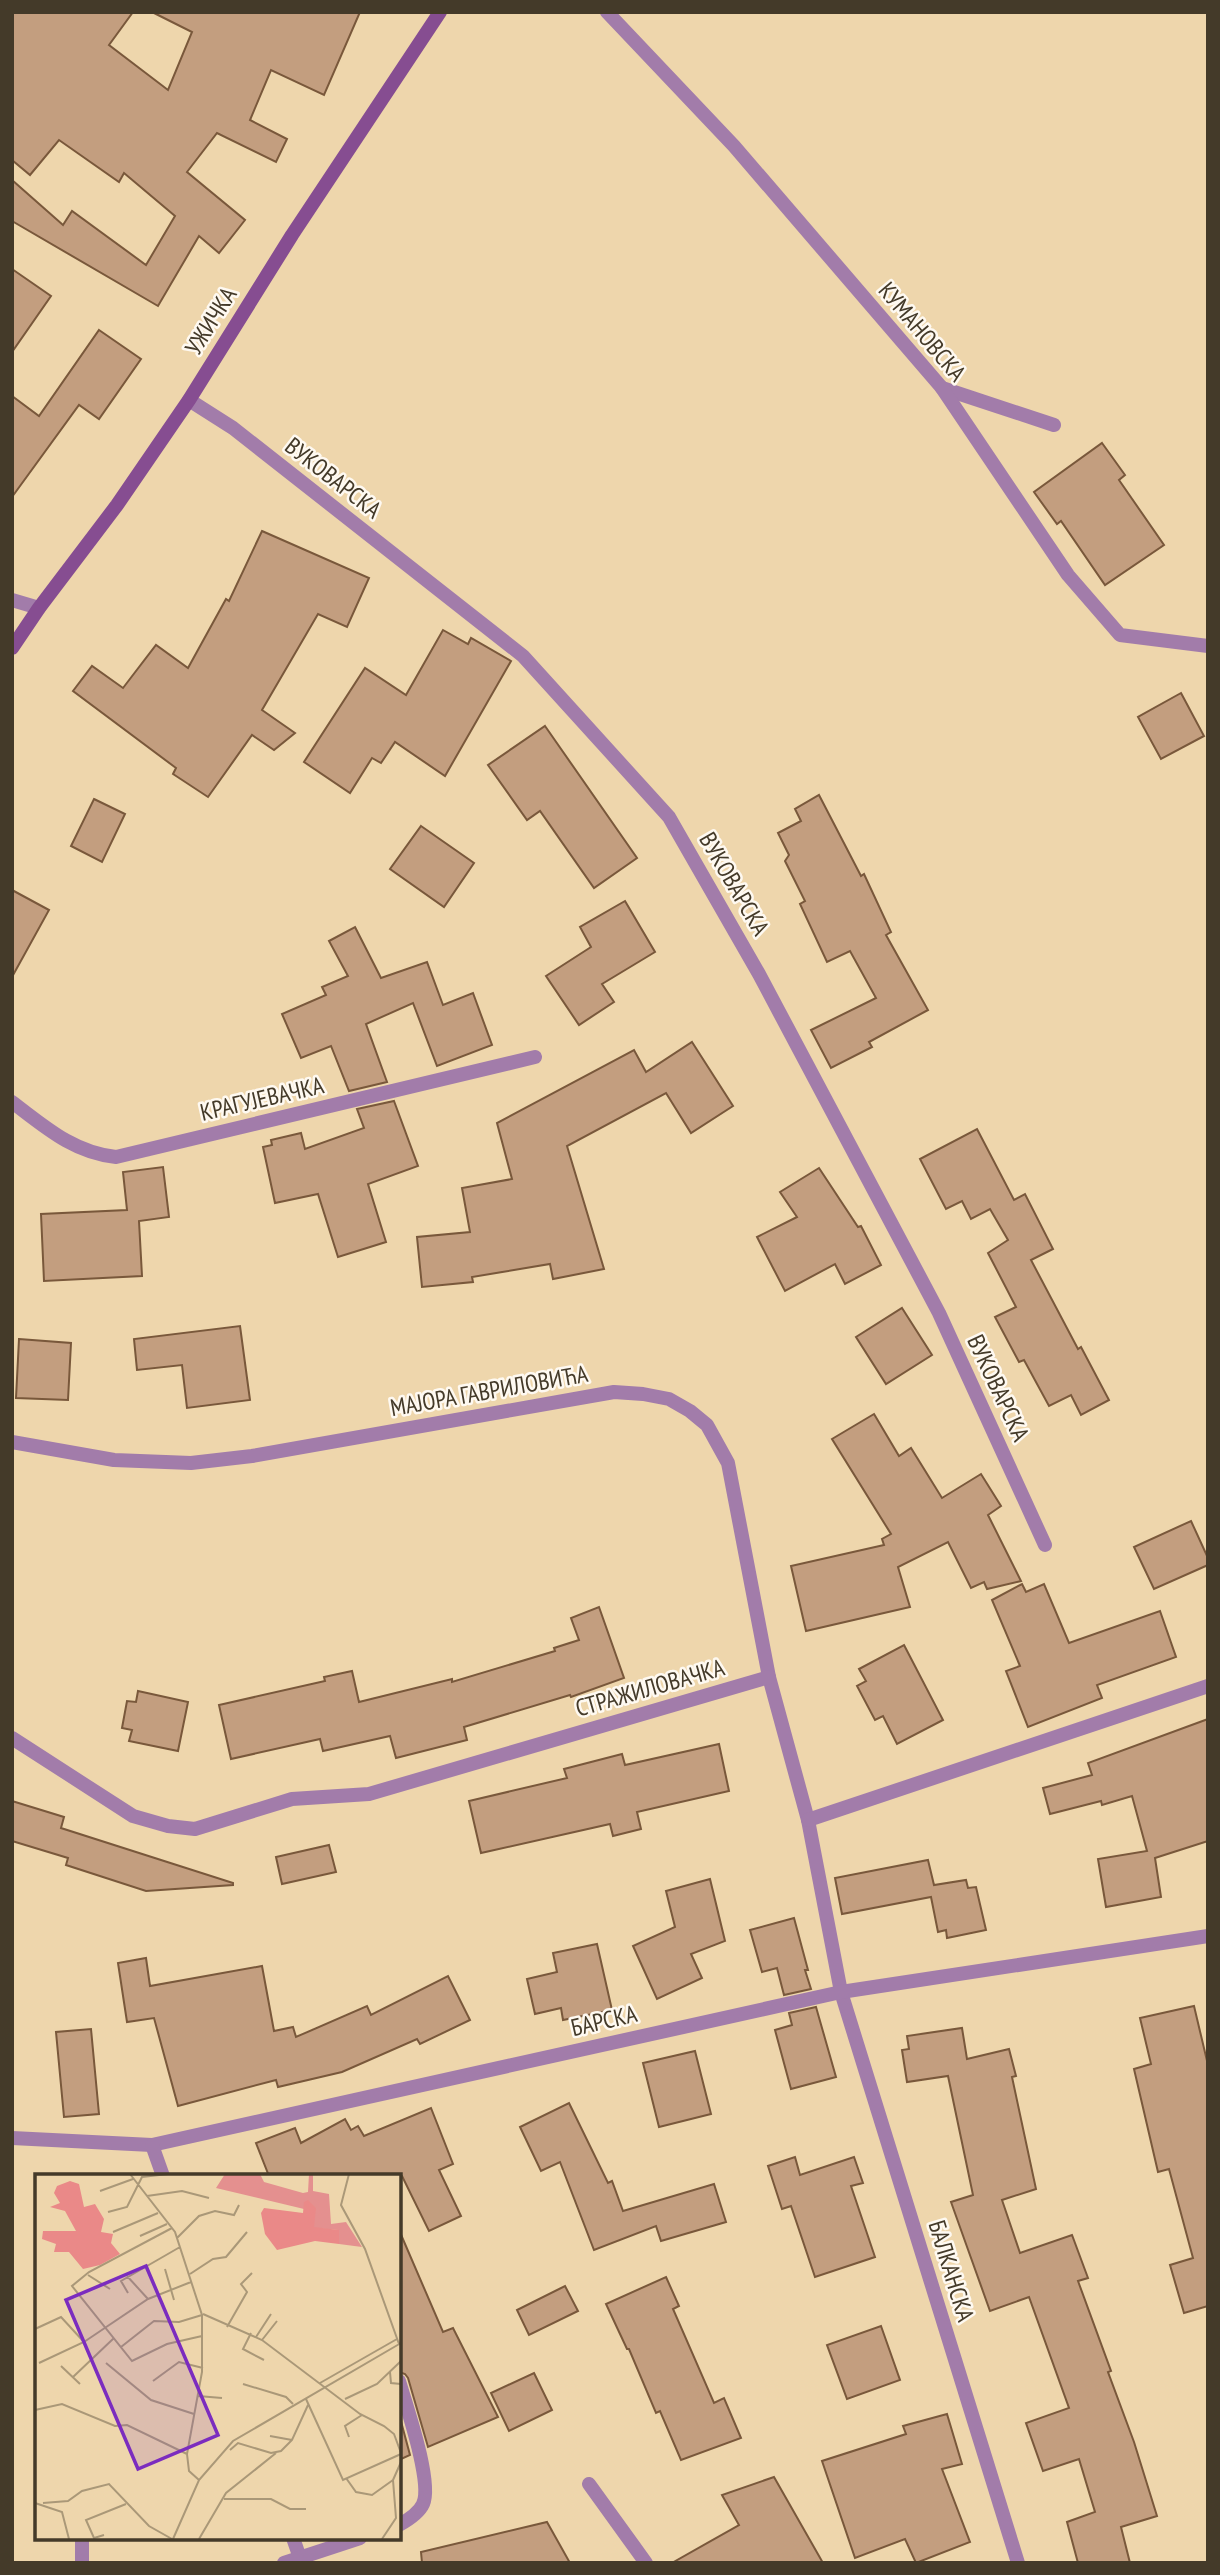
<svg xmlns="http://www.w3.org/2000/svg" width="1220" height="2575" viewBox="0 0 1220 2575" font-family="'PT Sans Narrow',sans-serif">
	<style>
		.building { fill: #c39e7f; stroke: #79583b; stroke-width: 2 }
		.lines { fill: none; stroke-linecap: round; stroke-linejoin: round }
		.lane { stroke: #a27caa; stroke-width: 14 }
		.street { stroke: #a27caa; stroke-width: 14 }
		.secondary { stroke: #864d91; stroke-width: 14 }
		.labels { text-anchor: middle; stroke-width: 5; stroke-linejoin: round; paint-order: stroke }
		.street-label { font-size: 24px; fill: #443a29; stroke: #fef9f1 }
		.inset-road { fill: none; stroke: #aa9878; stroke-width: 2 }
		.view { fill: #7b2cbf; fill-opacity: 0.15; stroke: #7b2cbf; stroke-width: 3.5 }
		.inset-edge { fill: none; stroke: #443a29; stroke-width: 3.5 }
	</style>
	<rect width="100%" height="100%" fill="#eed6ac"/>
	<g class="building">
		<path d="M12,12H133L109,45L168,90L192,32L152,12H360L324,95L271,70L250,120L287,139L276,162L217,133L187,172L245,220L219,253L199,236L158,306L12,221V180L63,225L72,211L146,265L175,216L124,173L119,182L59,140L30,175L12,160Z"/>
		<path d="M12,269L51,296L12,352Z"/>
		<path d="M99,330L141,359L99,419L79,405L12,497V396L39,416Z"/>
		<path d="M1102,443L1125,475L1119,480L1164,545L1105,585L1061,521L1057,524L1034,492Z"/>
		<path d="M262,531L369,578L347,627L318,614L262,710L295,733L274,750L252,735L208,797L173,774L176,768L73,691L92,666L123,688L156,645L188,668L226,599L229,601Z"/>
		<path d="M443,630L468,644L471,638L511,661L445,776L395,742L381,763L372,758L350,793L304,762L365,668L406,695Z"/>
		<path d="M1181,693L1204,736L1161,759L1138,717Z"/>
		<path d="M545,726L637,858L594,888L540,811L527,820L488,765Z"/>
		<path d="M819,795L861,876L864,874L891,932L886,935L928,1010L869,1042L872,1047L831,1068L811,1030L876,998L850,951L827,962L800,904L805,901L785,861L789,855L778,833L801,821L795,809Z"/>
		<path d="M94,799L125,814L102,862L71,846Z"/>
		<path d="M421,826L474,863L444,907L390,869Z"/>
		<path d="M12,890L49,910L12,977Z"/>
		<path d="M625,901L655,952L602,984L614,1002L579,1025L546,976L591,947L580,927Z"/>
		<path d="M355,927L381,978L427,962L443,1005L473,993L492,1045L437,1066L413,1003L366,1024L387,1082L349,1091L331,1046L301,1058L282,1014L326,995L322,987L348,976L329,941Z"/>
		<path d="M692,1042L733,1106L691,1133L666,1093L567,1146L604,1269L553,1279L550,1264L472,1277L473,1282L422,1287L417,1237L470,1232L462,1188L512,1179L497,1123L634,1050L646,1072Z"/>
		<path d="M394,1101L418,1166L368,1184L386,1242L338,1257L318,1194L275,1203L263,1147L272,1145L271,1140L301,1133L305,1149L364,1128L357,1109Z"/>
		<path d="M977,1129L1014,1200L1025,1194L1053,1249L1031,1260L1078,1349L1081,1347L1109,1400L1081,1415L1071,1395L1049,1406L1024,1360L1019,1362L995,1317L1016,1307L988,1253L1008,1240L990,1209L971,1219L962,1201L946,1209L920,1159Z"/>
		<path d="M163,1167L169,1217L139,1221L142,1276L44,1281L41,1214L127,1210L123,1172Z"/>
		<path d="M819,1168L858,1227L861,1226L881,1265L845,1284L835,1264L785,1291L757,1237L797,1217L780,1192Z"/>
		<path d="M902,1308L932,1355L886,1384L856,1337Z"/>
		<path d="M240,1326L250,1400L187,1408L182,1365L137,1370L134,1339Z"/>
		<path d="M19,1339L71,1343L68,1400L16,1398Z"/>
		<path d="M874,1414L899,1456L911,1448L942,1498L981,1474L1001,1506L988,1515L1021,1581L987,1589L984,1582L971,1588L948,1542L898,1567L910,1607L806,1631L791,1566L884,1545L882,1539L891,1534L832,1439Z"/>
		<path d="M1191,1521L1208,1558V1565L1154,1589L1134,1547Z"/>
		<path d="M1022,1584L1026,1592L1044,1584L1069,1643L1160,1611L1176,1657L1097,1685L1102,1698L1028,1727L1006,1671L1020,1666L992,1600Z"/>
		<path d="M599,1607L624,1678L571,1697L570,1695L464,1727L467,1740L396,1758L390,1736L323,1751L320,1739L231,1759L219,1705L325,1681L324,1677L352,1671L359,1702L452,1679V1682L555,1651L554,1648L579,1640L571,1618Z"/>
		<path d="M904,1645L943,1720L897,1744L883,1716L875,1720L857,1686L866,1681L859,1669Z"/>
		<path d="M138,1691L188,1702L178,1751L129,1741L132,1730L122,1728L127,1701L136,1702Z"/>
		<path d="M1208,1719V1841L1155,1858L1161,1897L1106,1907L1098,1859L1147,1851L1132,1796L1102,1805L1101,1801L1050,1814L1043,1788L1092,1775L1088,1763Z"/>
		<path d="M719,1744L729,1791L637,1812L641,1829L613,1836L610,1824L481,1853L469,1801L567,1778L564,1769L622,1754L625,1765Z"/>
		<path d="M12,1801L64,1817L61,1828L233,1883V1885L146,1891L66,1865L68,1858L12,1841Z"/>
		<path d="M329,1845L336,1872L282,1884L276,1857Z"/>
		<path d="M928,1860L934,1885L966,1880L968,1888L976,1887L986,1930L947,1938L946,1930L938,1932L931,1897L842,1914L835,1878Z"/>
		<path d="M710,1879L725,1941L691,1954L702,1978L657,1999L633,1946L675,1927L666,1891Z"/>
		<path d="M794,1918L808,1970H805L811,1989L784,1995L777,1968L762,1972L750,1930Z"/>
		<path d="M597,1944L612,2010L563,2020L561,2008L535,2014L527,1979L557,1972L553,1953Z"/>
		<path d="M146,1958L150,1986L262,1966L274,2031L293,2027L296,2037L367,2006L371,2015L448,1976L470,2020L420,2044L417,2039L342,2072L278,2087L276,2080L178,2106L154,2018L127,2022L118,1963Z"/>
		<path d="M1194,2006L1208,2065V2306L1184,2313L1170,2265L1193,2258L1169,2169L1158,2172L1134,2069L1151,2064L1140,2018Z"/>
		<path d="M816,2007L836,2077L791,2089L775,2030L792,2025L789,2013Z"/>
		<path d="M962,2028L967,2059L1009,2049L1016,2076L1012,2077L1036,2189L1002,2200L1020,2253L1072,2235L1088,2278L1078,2281L1111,2371L1108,2372L1134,2442L1157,2516L1121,2527L1130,2563H1078L1067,2522L1095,2512L1079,2459L1043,2471L1026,2423L1069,2408L1029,2297L990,2311L966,2244L951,2202L973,2195L948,2076L907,2082L902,2050L909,2049L907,2036Z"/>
		<path d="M91,2029L99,2114L64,2117L56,2032Z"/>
		<path d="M695,2051L711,2114L659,2127L643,2063Z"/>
		<path d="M569,2103L608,2183L612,2181L623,2211L714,2184L726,2222L661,2241L656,2226L594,2250L560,2162L541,2171L520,2127Z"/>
		<path d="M431,2108L453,2164L439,2170L461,2216L429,2231L402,2176H269L256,2143L295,2128L301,2143L345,2119L351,2130L358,2126L364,2136Z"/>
		<path d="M795,2157L800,2175L854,2157L863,2183L851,2186L875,2257L815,2277L791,2206L782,2209L768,2166Z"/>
		<path d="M399,2230L443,2332L453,2328L498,2417L428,2447L408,2378L405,2374L399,2372Z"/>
		<path d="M666,2277L679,2306L673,2309L714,2403L724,2398L741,2438L681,2460L660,2411L656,2413L629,2349H627L606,2304Z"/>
		<path d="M565,2286L578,2311L529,2335L517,2310Z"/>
		<path d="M881,2326L900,2380L847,2399L827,2345Z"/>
		<path d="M534,2373L552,2410L509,2431L491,2393Z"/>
		<path d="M399,2414L410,2455L399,2460Z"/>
		<path d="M947,2414L962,2464L942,2469L970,2542L916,2563L905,2539L855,2558L822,2461L906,2434L903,2426Z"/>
		<path d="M774,2477L823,2563H672L739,2525L722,2495Z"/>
		<path d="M547,2522L570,2563H422L421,2552Z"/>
	</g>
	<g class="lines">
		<g class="lane">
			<path d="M942,388L1054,425"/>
			<path d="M82,2538V2563"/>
		</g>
		<g class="street">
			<path d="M607,12L734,146L942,388L1068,575L1120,635L1208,646"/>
			<path d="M189,400L233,428L523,656L669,817L759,974L939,1313L1045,1545"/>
			<path d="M12,600L39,608"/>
			<path d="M12,1102C45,1127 74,1153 116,1157L535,1057"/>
			<path d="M12,1442L114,1460L191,1463L252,1456L614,1392L643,1394L669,1399L690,1411L707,1425L728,1463L769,1677L808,1820L841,1992L1018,2563"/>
			<path d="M12,1738L133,1816L168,1826L195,1829L292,1799L369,1794L769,1677"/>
			<path d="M808,1820L1208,1686"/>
			<path d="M12,2138L152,2145L841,1992L1208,1936"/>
			<path d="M152,2145L163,2176"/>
			<path d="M399,2381C406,2405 433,2483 423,2504C419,2513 408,2520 399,2525"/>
			<path d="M589,2484L646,2563"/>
			<path d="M293,2538L300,2558"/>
			<path d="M284,2563L360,2538"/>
		</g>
		<path class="secondary" d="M12,648L39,608L117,505L189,400L292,235L440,12"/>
	</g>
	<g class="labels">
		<g class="street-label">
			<text transform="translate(211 321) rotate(-58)" y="8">УЖИЧКА</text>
			<text transform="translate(922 332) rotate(50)" y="8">КУМАНОВСКА</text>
			<text transform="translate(333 478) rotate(38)" y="8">ВУКОВАРСКА</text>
			<text transform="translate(734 884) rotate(60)" y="8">ВУКОВАРСКА</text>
			<text transform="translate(262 1099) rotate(-13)" y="8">КРАГУЈЕВАЧКА</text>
			<text transform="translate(998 1388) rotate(65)" y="8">ВУКОВАРСКА</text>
			<text transform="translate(489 1391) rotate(-10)" y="8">МАЈОРА ГАВРИЛОВИЋА</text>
			<text transform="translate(650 1688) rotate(-16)" y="8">СТРАЖИЛОВАЧКА</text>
			<text transform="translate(604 2021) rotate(-13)" y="8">БАРСКА</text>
			<text transform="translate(951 2271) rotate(73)" y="8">БАЛКАНСКА</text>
		</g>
	</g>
	<g transform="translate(35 2174)">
		<rect width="366" height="366" fill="#eed6ac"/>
		<path d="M190,0H225L229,8L268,19L273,18L274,0H278V17L294,20L296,50L311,48L327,73L304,70L303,56L279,54L269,28V35L181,14Z" fill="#e4908f"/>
		<path d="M35,7L44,10L49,33L60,30L69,45L66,58L78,60L76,69L85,80L65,91L48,95L34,78H19L21,70L7,65L8,57H41L30,37L15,33L25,29L19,19L22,12ZM273,26L281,34L279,53L304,56V70L280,67L242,76L230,60L226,39L229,34L268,39L269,28Z" fill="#ea8988"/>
		<path class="inset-road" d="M95,0L140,58L167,141V198L152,280L154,297L164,306M314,0L306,31L330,75L364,170M65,17L98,5M112,22L147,17L174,24M73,38L92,33L107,3L133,0M137,54L54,98L37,112L97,187L132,170L167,162M78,58L123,39M105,62L132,50M142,64L164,42L180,37L199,41L204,31M130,95L139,126M155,100L178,85L191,83L212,58M53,101L75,115M92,102L113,125M93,119L86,107L145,73M168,140L227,166L325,240L349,252L359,260L366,279M192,153L212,118L206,110L217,99M0,155L26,143L49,168M216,159L208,175L229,186M221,163L236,140M227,166L242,147M86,173L119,147L144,148L167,141M4,189L49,168L113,125L156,108M71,189L116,226L159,240M26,192L45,210M355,198L356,209L366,210M38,203L79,164M118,207L144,188L168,194M285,209L362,165M208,210L251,223L258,230M163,222L187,224M271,225L308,306L366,280M310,225L342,210L366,187M0,236L27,230L80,252L92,251L152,280M235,262L257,266M314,263L310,252L327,241M195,276L203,269L236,279L246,277L257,266L273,231M311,304L321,318L337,321L358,306M189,325H236L255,335H271M0,329L27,338L34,365M8,329L33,327L47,317L74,310L114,352L137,365M69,361L59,364L51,346L91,330M138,365L164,306L198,267L366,169M164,365L191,319L241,279M347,365L361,344L358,306L366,288"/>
		<path class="view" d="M111,92L183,261L103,295L31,126Z"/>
		<rect width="366" height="366" class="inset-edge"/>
	</g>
	<rect width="1220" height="2575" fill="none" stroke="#443a29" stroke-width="28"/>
</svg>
